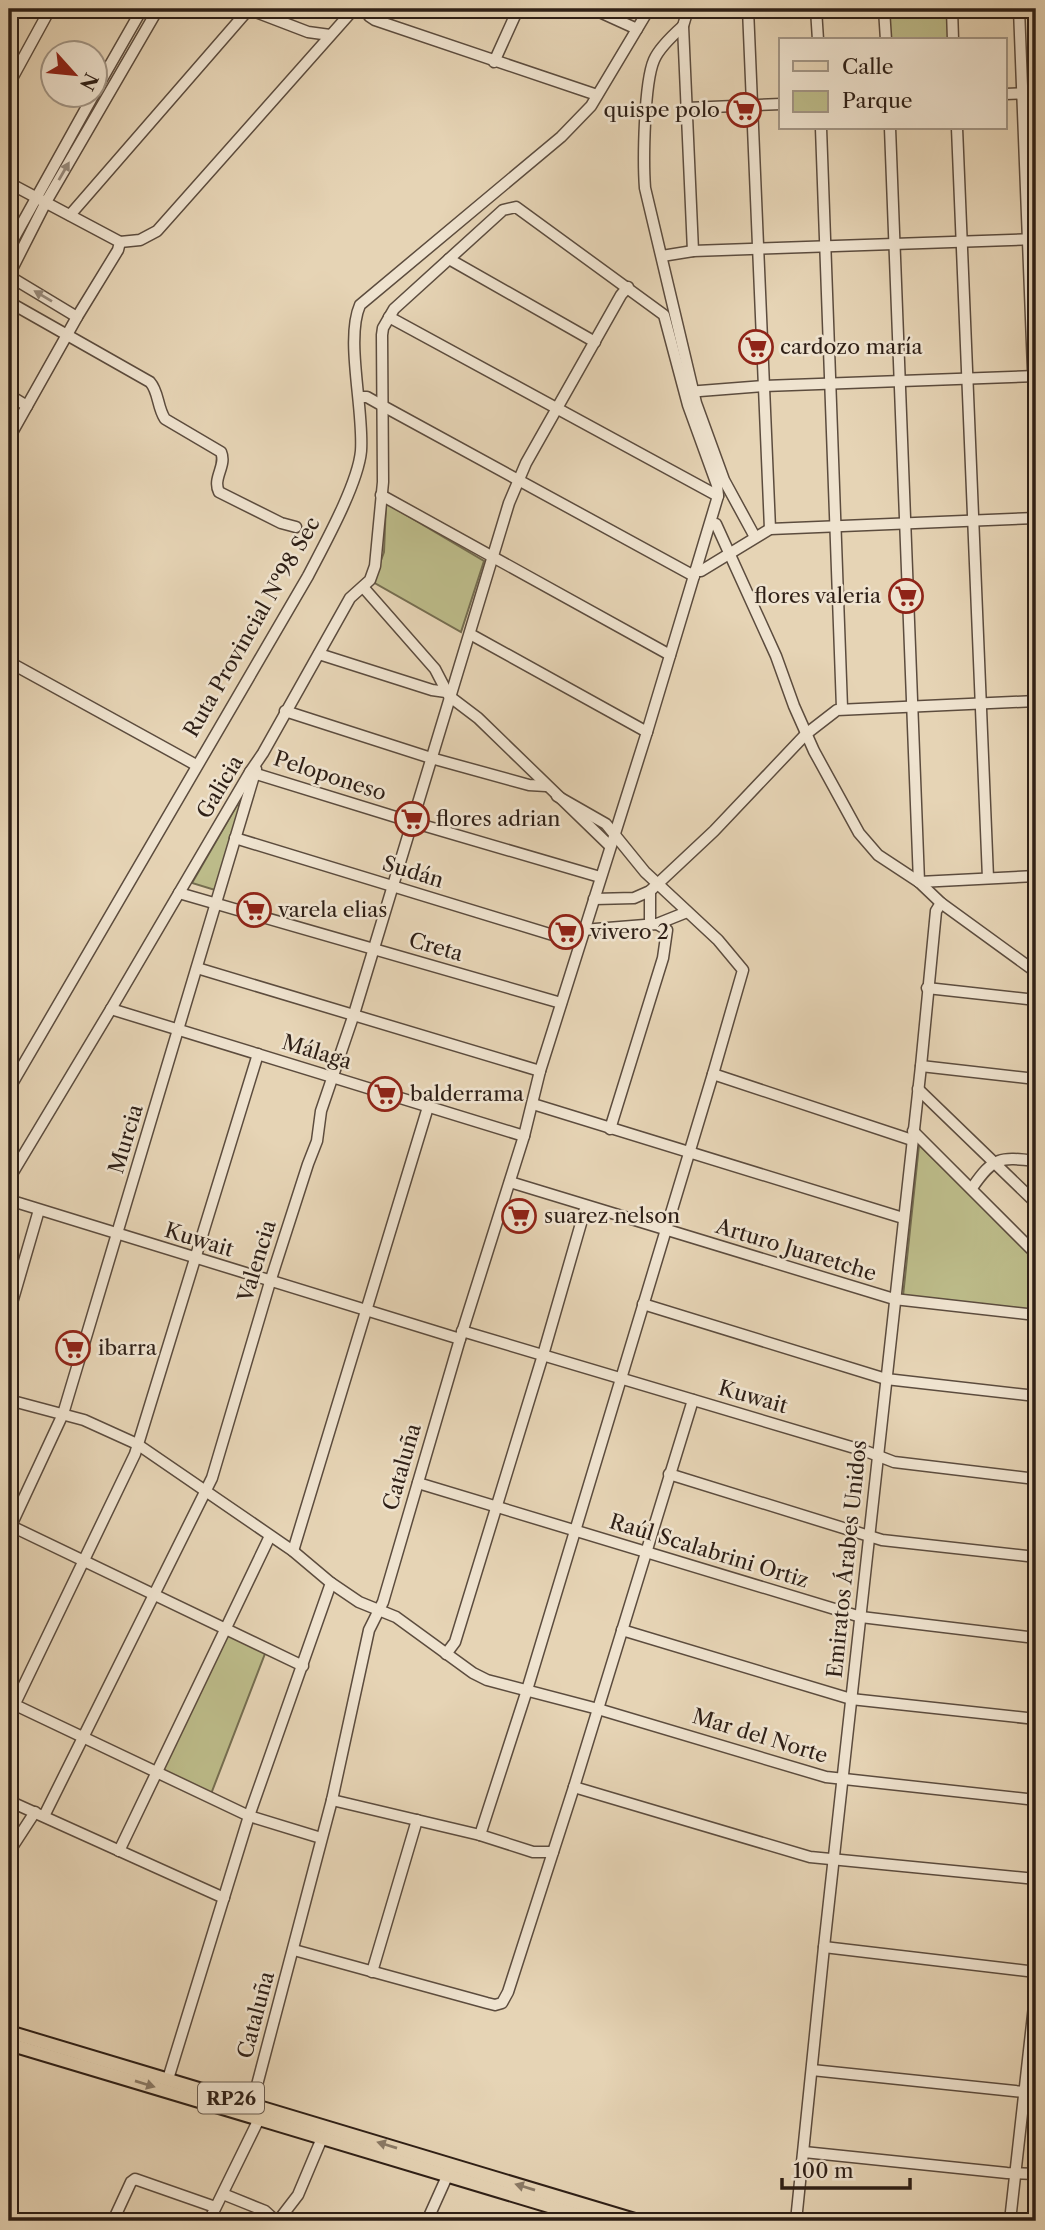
<svg xmlns="http://www.w3.org/2000/svg" width="1045" height="2230" viewBox="0 0 1045 2230" font-family="'Libre Caslon Text',serif">
	<style>
		.green { fill: #bcbb89; stroke: #756d50; stroke-width: 2 }
		.lines { fill: none; stroke-linecap: round; stroke-linejoin: round }
		.minor-casing { stroke: #5c4c3e; stroke-width: 13 }
		.major-casing { stroke: #2e1f16; stroke-width: 16 }
		.minor { stroke: #efe3cf; stroke-width: 10 }
		.major { stroke: #e6d4b5; stroke-width: 12 }
		.oneway { fill: #988b7c }
		.oneway2 { fill: #8a7a66 }
		.labels { text-anchor: middle; stroke-width: 5; stroke-linejoin: round; paint-order: stroke }
		.shield { fill: #efe3cf; stroke: #685a4e; stroke-width: 2 }
		.shield-label { font-size: 19px; font-weight: bold; fill: #2e1f16 }
		.poi-label { font-size: 21px; fill: #2e1f16; stroke: #efe3cf; text-anchor: start }
		.street-label { font-size: 21px; fill: #2e1f16; stroke: #efe3cf }
	</style>
	<rect width="100%" height="100%" fill="#e6d4b5"/>
	<filter id="stains"><feTurbulence type="fractalNoise" baseFrequency=".00286" numOctaves="4"/><feColorMatrix values="0 0 0 0 .2 0 0 0 0 .09 0 0 0 0 .02 0 0 0 .5 -.17"/></filter>
	<radialGradient id="worn" r=".72"><stop offset=".6" stop-color="#630" stop-opacity="0"/><stop offset="1" stop-color="#630" stop-opacity=".3"/></radialGradient>
	<g class="green">
		<path d="M885,9H951L952,40H887Z"/>
		<path d="M386,503L484,561L461,632L373,582L384,552Z"/>
		<path d="M237,805L241,806L215,890L192,883Z"/>
		<path d="M919,1145L1036,1259V1310L903,1296Z"/>
		<path d="M226,1633L266,1651L211,1794L161,1772Z"/>
	</g>
	<g class="lines">
		<g class="minor-casing">
			<g id="minor">
				<path d="M248,9L308,32L330,35"/>
				<path d="M367,9L369,16L375,20L597,95"/>
				<path d="M593,9L637,29"/>
				<path d="M691,9L686,16L683,26L693,251"/>
				<path d="M748,9L770,529"/>
				<path d="M816,9L818,40"/>
				<path d="M884,9L886,40"/>
				<path d="M952,9L953,40"/>
				<path d="M1019,9L1036,447"/>
				<path d="M683,26C673,35 659,48 654,60C644,83 643,161 645,188L696,403L724,480L755,537"/>
				<path d="M494,62L518,9"/>
				<path d="M9,84L50,9"/>
				<path d="M94,93L142,9"/>
				<path d="M1005,94L1036,93"/>
				<path d="M687,108L781,104"/>
				<path d="M821,128L842,708"/>
				<path d="M890,128L919,882"/>
				<path d="M957,128L988,878"/>
				<path d="M9,183L120,242L118,250L77,317L9,438"/>
				<path d="M70,215L249,9"/>
				<path d="M120,242L140,240L157,231L354,9"/>
				<path d="M9,247L94,94"/>
				<path d="M662,256L693,251L1036,239"/>
				<path d="M449,259L595,342"/>
				<path d="M9,275L46,202L158,9"/>
				<path d="M9,276L77,317"/>
				<path d="M9,302L150,382C159,392 157,407 165,419L221,452C227,466 212,478 219,492L281,523L296,527"/>
				<path d="M389,317L718,496"/>
				<path d="M687,392L764,386L1036,376"/>
				<path d="M9,395L27,406"/>
				<path d="M360,397H367L383,406L694,576"/>
				<path d="M381,495L670,655"/>
				<path d="M716,524L776,656L794,706L814,751L859,833L878,855L919,882L941,903L1036,972"/>
				<path d="M695,571H701L770,529L1036,518"/>
				<path d="M363,587L435,669L449,696L478,718L610,846"/>
				<path d="M470,634L647,732"/>
				<path d="M319,654L432,690L446,692"/>
				<path d="M9,662L196,765"/>
				<path d="M285,711L431,758L529,785L546,786"/>
				<path d="M250,772L412,822L600,877"/>
				<path d="M235,838L579,943"/>
				<path d="M919,882L1036,876"/>
				<path d="M179,893L561,1003"/>
				<path d="M594,899L634,898L650,891L714,831L806,734L837,710L1036,701"/>
				<path d="M650,924V891"/>
				<path d="M657,924L687,912"/>
				<path d="M583,930L657,924L667,930L663,958L610,1129"/>
				<path d="M197,968L540,1071"/>
				<path d="M927,988L1036,1000"/>
				<path d="M111,1009L524,1136"/>
				<path d="M921,1066L1036,1079"/>
				<path d="M713,1074L912,1140"/>
				<path d="M9,1089L308,576C324,545 358,484 361,451C364,409 345,339 360,305L561,137L591,106L649,9"/>
				<path d="M918,1089L1036,1203"/>
				<path d="M533,1104L903,1218"/>
				<path d="M913,1131L1036,1254"/>
				<path d="M9,1179L111,1009L250,772L263,753L350,598L370,580L375,566L383,482L382,335L383,328L394,309L503,210L516,207L664,315L688,405L717,485L718,496L647,732L540,1071L524,1136L460,1339L383,1602L369,1630L332,1800L257,2085V2123L209,2221"/>
				<path d="M510,1182L894,1299L1036,1315"/>
				<path d="M972,1188C994,1156 1000,1157 1036,1161"/>
				<path d="M9,1200L460,1339"/>
				<path d="M643,1304L886,1379L1036,1396"/>
				<path d="M9,1313L39,1210"/>
				<path d="M462,1331L868,1452L894,1462L1036,1479"/>
				<path d="M9,1400L84,1420L137,1444L293,1551L331,1583L359,1602L396,1617L473,1673L487,1680L598,1709L826,1777L1036,1800"/>
				<path d="M669,1474L882,1540L1036,1557"/>
				<path d="M418,1483L861,1617L1036,1638"/>
				<path d="M9,1525L303,1666"/>
				<path d="M9,1530L63,1414L256,769"/>
				<path d="M293,1551L428,1107"/>
				<path d="M622,1630L851,1699L1036,1719"/>
				<path d="M446,1654L455,1642L543,1355L586,1206"/>
				<path d="M11,1703L249,1816L321,1838"/>
				<path d="M9,1716L135,1454L258,1054"/>
				<path d="M574,1787L810,1857L1036,1879"/>
				<path d="M332,1800L480,1835L533,1852H553"/>
				<path d="M9,1801L224,1898"/>
				<path d="M44,1816L212,1478L270,1282L308,1164L317,1141L321,1111L354,1014L509,503L526,463L621,295L628,287"/>
				<path d="M480,1835L527,1690L713,1074L743,970L718,940L645,872L606,824L557,796"/>
				<path d="M119,1851L270,1536"/>
				<path d="M9,1852L35,1812"/>
				<path d="M824,1947L1036,1972"/>
				<path d="M294,1950L487,2003L495,2005L502,2003L508,1992L574,1787L693,1400"/>
				<path d="M372,1972L417,1820"/>
				<path d="M812,2070L1024,2092"/>
				<path d="M168,2079L249,1816L331,1583"/>
				<path d="M804,2152L1007,2173L1036,2174"/>
				<path d="M223,2194L265,2211L276,2221"/>
				<path d="M113,2221L131,2182L135,2179L215,2207"/>
				<path d="M278,2221L298,2195L322,2138"/>
				<path d="M427,2221L449,2172"/>
				<path d="M796,2221L824,1947L921,1066L936,911L941,903"/>
				<path d="M1010,2221L1036,1988"/>
			</g>
		</g>
		<g class="major-casing">
			<g id="major">
				<path d="M9,2032L638,2221"/>
				<path d="M9,2044L599,2221"/>
			</g>
		</g>
		<use href="#minor" class="minor"/>
		<use href="#major" class="major"/>
	</g>
	<defs><path id="oneway-solid" d="M-6-.8H1V-3.2L6.5 0L1 3.2V.8H-6Z" transform="scale(1.75)"/></defs>
	<g class="oneway">
		<use href="#oneway-solid" transform="translate(64 171) rotate(-60)"/>
		<use href="#oneway-solid" transform="translate(43 296) rotate(-149)"/>
	</g>
	<g class="oneway2">
		<use href="#oneway-solid" transform="translate(145 2084) rotate(17)"/>
		<use href="#oneway-solid" transform="translate(387 2145) rotate(-163)"/>
		<use href="#oneway-solid" transform="translate(525 2187) rotate(-163)"/>
	</g>
	<defs>
		<g id="supermarket-ring" transform="scale(1.75)"><circle r="9.5" fill="#efe3cf" stroke="#8f2418" stroke-width="1.5"/><path d="M-6-5.5h2.5l.6 2H6L4.5 2H-2.5L-4.4-4H-6ZM-1.5 3.2a1.3 1.3 0 1 0 .1 0ZM3 3.2a1.3 1.3 0 1 0 .1 0Z" fill="#8f2418"/></g>
	</defs>
	<g fill-rule="evenodd">
		<use href="#supermarket-ring" x="744" y="110"/>
		<use href="#supermarket-ring" x="756" y="347"/>
		<use href="#supermarket-ring" x="906" y="596"/>
		<use href="#supermarket-ring" x="412" y="819"/>
		<use href="#supermarket-ring" x="254" y="910"/>
		<use href="#supermarket-ring" x="566" y="932"/>
		<use href="#supermarket-ring" x="385" y="1094"/>
		<use href="#supermarket-ring" x="519" y="1216"/>
		<use href="#supermarket-ring" x="73" y="1348"/>
	</g>
	<g class="labels">
		<rect class="shield" x="198" y="2082.5" width="66" height="31" rx="5"/>
		<g class="shield-label">
			<text x="231" y="2105">RP26</text>
		</g>
		<g class="poi-label">
			<text x="720" y="117" text-anchor="end">quispe polo</text>
			<text x="780" y="354">cardozo maría</text>
			<text x="881" y="603" text-anchor="end">flores valeria</text>
			<text x="436" y="826">flores adrian</text>
			<text x="278" y="917">varela elias</text>
			<text x="590" y="939">vivero 2</text>
			<text x="410" y="1101">balderrama</text>
			<text x="544" y="1223">suarez nelson</text>
			<text x="98" y="1355">ibarra</text>
		</g>
		<g class="street-label">
			<text transform="translate(252 627) rotate(-60)" y="7">Ruta Provincial Nº98 Sec</text>
			<text transform="translate(330 776) rotate(18)" y="7">Peloponeso</text>
			<text transform="translate(220 787) rotate(-59)" y="7">Galicia</text>
			<text transform="translate(413 872) rotate(17)" y="7">Sudán</text>
			<text transform="translate(436 947) rotate(16)" y="7">Creta</text>
			<text transform="translate(317 1052) rotate(17)" y="7">Málaga</text>
			<text transform="translate(126 1139) rotate(-73)" y="7">Murcia</text>
			<text transform="translate(199 1240) rotate(17)" y="7">Kuwait</text>
			<text transform="translate(796 1250) rotate(17)" y="7">Arturo Juaretche</text>
			<text transform="translate(257 1261) rotate(-73)" y="7">Valencia</text>
			<text transform="translate(753 1397) rotate(16)" y="7">Kuwait</text>
			<text transform="translate(402 1467) rotate(-74)" y="7">Cataluña</text>
			<text transform="translate(709 1551) rotate(17)" y="7">Raúl Scalabrini Ortiz</text>
			<text transform="translate(847 1559) rotate(-84)" y="7">Emiratos Árabes Unidos</text>
			<text transform="translate(760 1736) rotate(17)" y="7">Mar del Norte</text>
			<text transform="translate(256 2015) rotate(-75)" y="7">Cataluña</text>
		</g>
	</g>
	<rect width="1045" height="2230" fill="none" stroke="#e6d4b5" stroke-width="35"/>
	<rect x="10" y="10" width="1024" height="2209" fill="none" stroke="#2e1f16" stroke-width="3.5"/>
	<rect x="18" y="18" width="1010" height="2195" fill="none" stroke="#2e1f16" stroke-width="2"/>
	<rect x="779" y="38" width="228" height="91" fill="#efe3cf" stroke="#a29585" stroke-width="2"/>
	<rect x="793" y="61" width="35" height="10" fill="#e6d4b5" stroke="#a29585" stroke-width="2"/>
	<text x="842" y="74" font-size="21" fill="#2e1f16">Calle</text>
	<rect x="793" y="91" width="35" height="21" fill="#bcbb89" stroke="#a29585" stroke-width="2"/>
	<text x="842" y="108" font-size="21" fill="#2e1f16">Parque</text>
	<g transform="translate(74 74) rotate(117)"><circle r="33" fill="#efe3cf" stroke="#a29585" stroke-width="2"/>
	<path d="M0-5L12 26L0 18L-12 26Z" fill="#8f2418"/>
	<text y="-10" font-size="19" font-weight="bold" text-anchor="middle" fill="#2e1f16">N</text>
	</g>
	<path d="M782 2178v10h128v-10" fill="none" stroke="#2e1f16" stroke-width="3.5"/>
	<text x="793" y="2178" font-size="21" fill="#2e1f16" stroke="#efe3cf" stroke-width="5" paint-order="stroke">100 m</text>
	<rect width="100%" height="100%" filter="url(#stains)"/>
	<rect width="100%" height="100%" fill="url(#worn)"/>
</svg>
